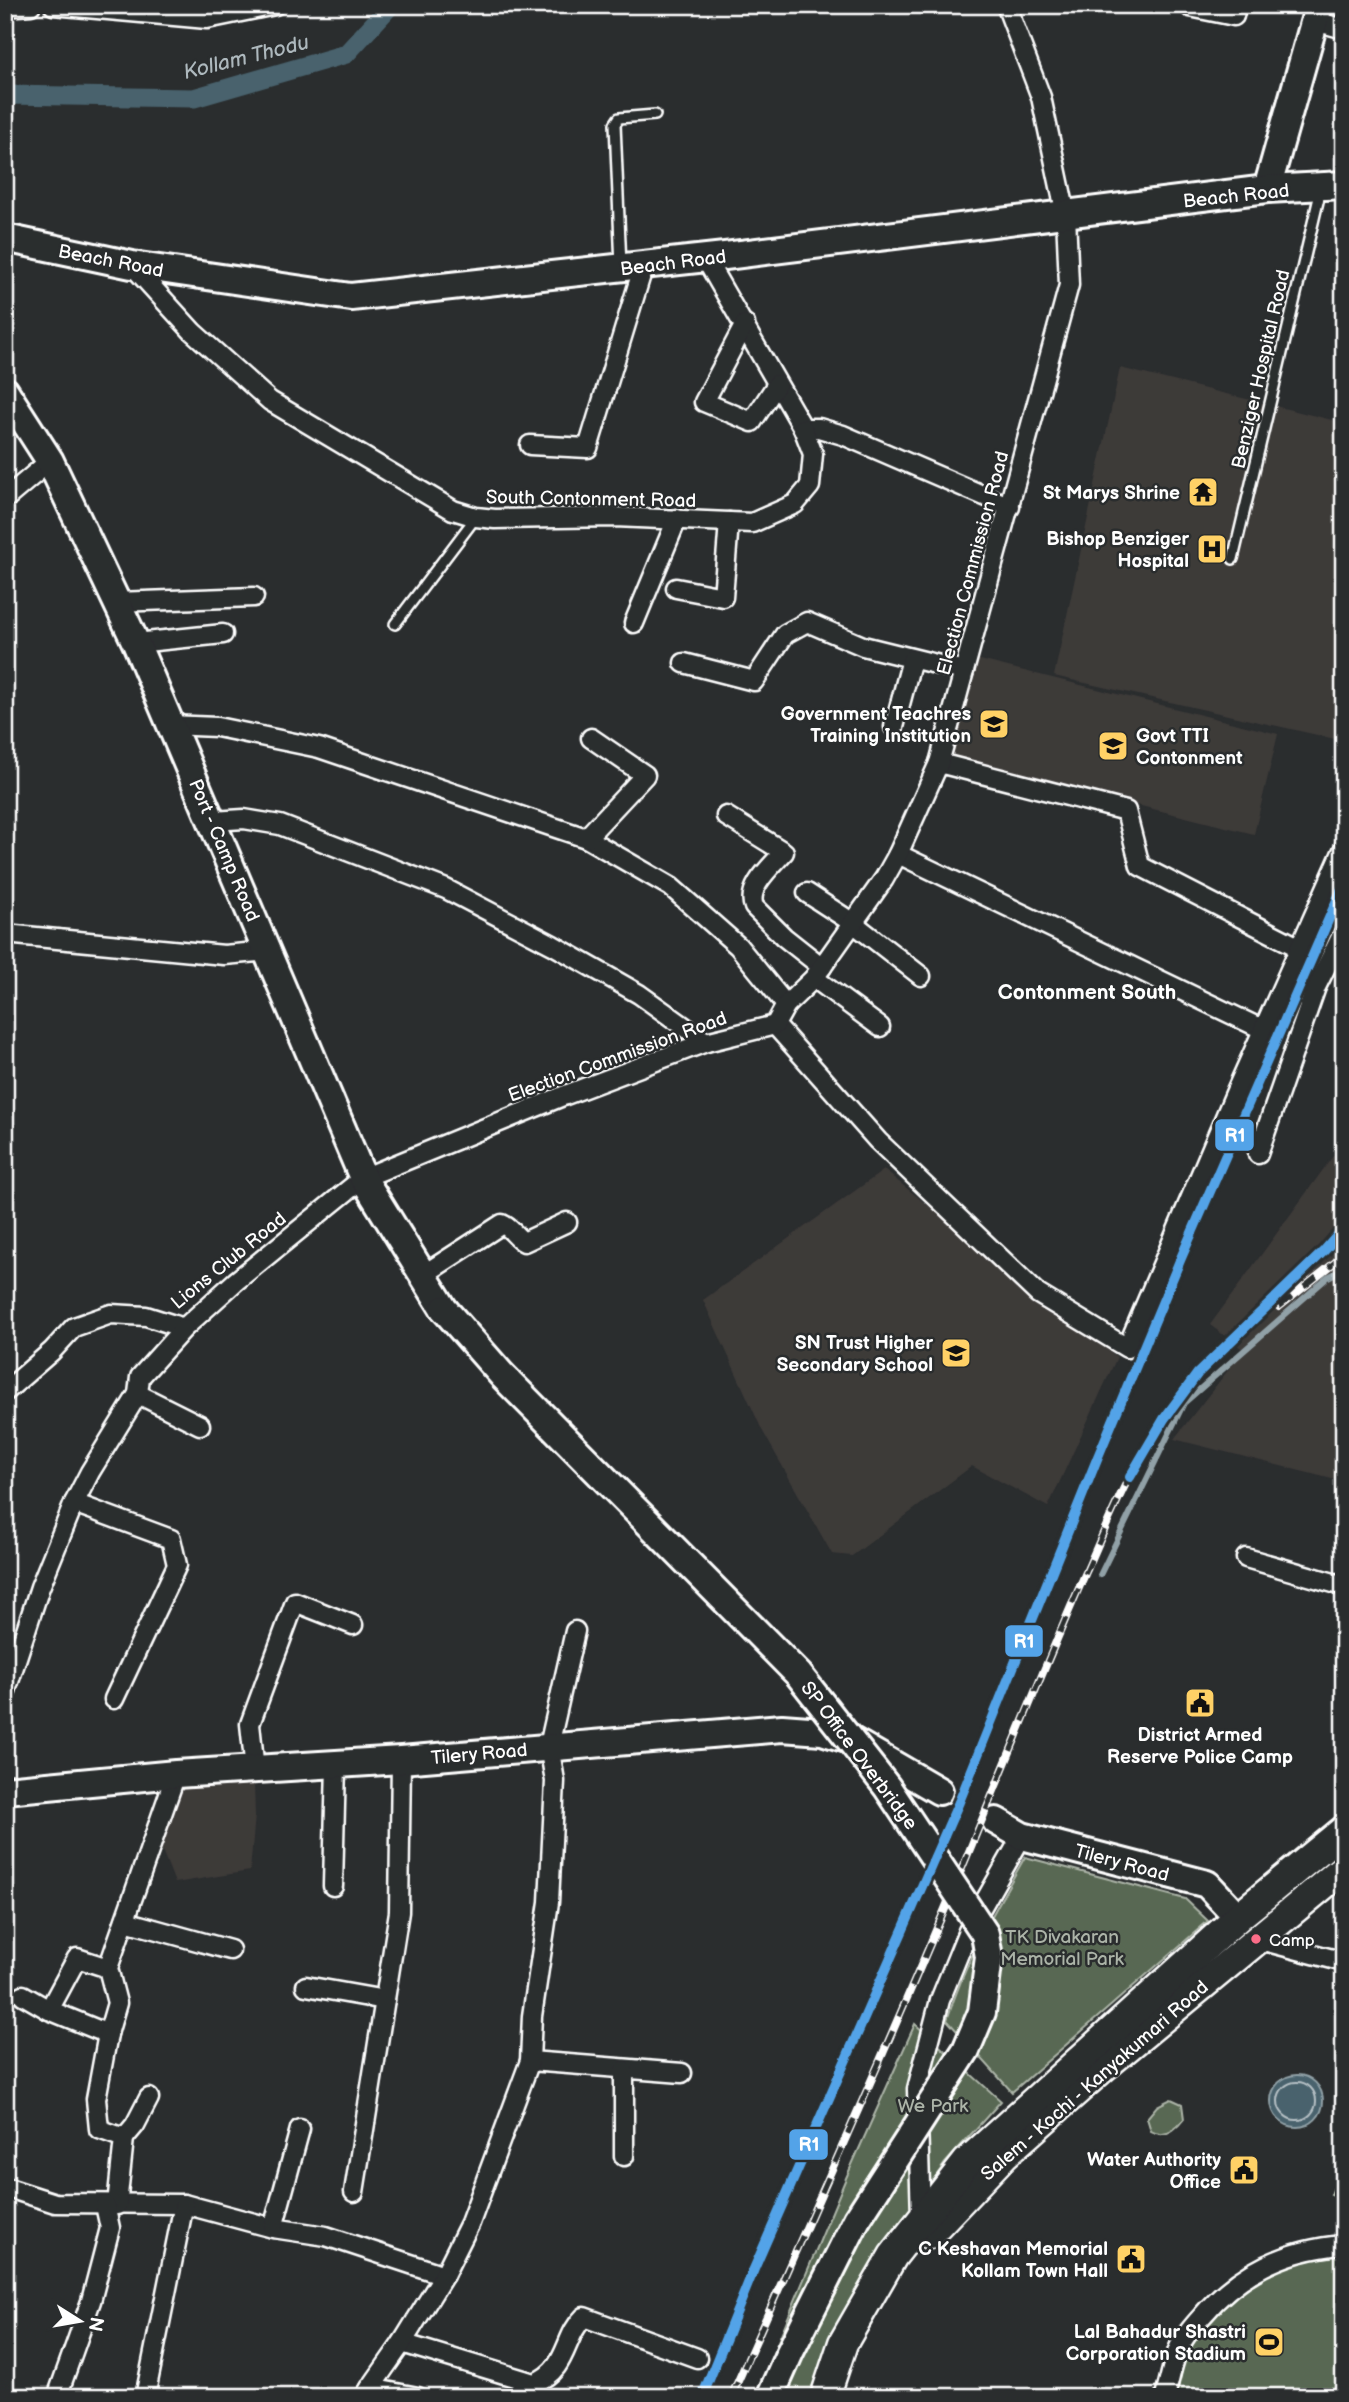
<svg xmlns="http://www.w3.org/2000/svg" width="1349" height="2402" viewBox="0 0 1349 2402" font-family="'Balsamiq Sans',sans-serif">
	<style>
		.built { fill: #3e3a39 }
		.green { fill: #586852; stroke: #acb4a8; stroke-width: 2 }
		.water { fill: #48626d; stroke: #91a1a7; stroke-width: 2 }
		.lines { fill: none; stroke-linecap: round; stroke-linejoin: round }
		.shore { stroke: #b6c0c5; stroke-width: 2 }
		.stream { stroke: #91a1a7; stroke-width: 6 }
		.canal { stroke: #48626d; stroke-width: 19 }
		.lane-casing { stroke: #fff; stroke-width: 14 }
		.street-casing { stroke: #fff; stroke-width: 23 }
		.secondary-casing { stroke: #fff; stroke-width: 32 }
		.primary-casing { stroke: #fff; stroke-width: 33 }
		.lane { stroke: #2a2d2e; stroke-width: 9 }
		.street { stroke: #2a2d2e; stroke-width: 18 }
		.secondary { stroke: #2a2d2e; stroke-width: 26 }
		.primary { stroke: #2a2d2e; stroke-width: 28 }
		.rail-casing { stroke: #fff; stroke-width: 8 }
		.rail { stroke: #2a2d2e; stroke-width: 5; stroke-dasharray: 16; stroke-linecap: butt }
		.secondary-bridge-casing { stroke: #fff; stroke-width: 32; stroke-linecap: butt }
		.secondary-bridge { stroke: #2a2d2e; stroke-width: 26 }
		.rail-1-casing { stroke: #2a2d2e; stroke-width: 16 }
		.rail-1 { stroke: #53a3e8; stroke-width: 10 }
		.bus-dot { fill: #fb6d88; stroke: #2a2d2e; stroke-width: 2.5 }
		.labels { text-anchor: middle; stroke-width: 5; stroke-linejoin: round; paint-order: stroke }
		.bus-label { font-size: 17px; fill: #fff; stroke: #2a2d2e; text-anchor: start }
		.street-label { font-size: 19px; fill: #fff; stroke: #2a2d2e }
		.poi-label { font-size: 19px; font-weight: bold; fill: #fff; stroke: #2a2d2e; text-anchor: end }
		.park-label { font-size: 19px; fill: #acb4a8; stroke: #2a2d2e }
		.water-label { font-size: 21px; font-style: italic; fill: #adb8bd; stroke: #2a2d2e }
		.neighbourhood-label { font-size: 21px; font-weight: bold; fill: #fff; stroke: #2a2d2e }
		.line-badge { stroke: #2a2d2e; stroke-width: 2.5 }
		.badge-label { font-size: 19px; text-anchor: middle; font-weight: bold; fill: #fff }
	</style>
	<rect width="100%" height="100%" fill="#2a2d2e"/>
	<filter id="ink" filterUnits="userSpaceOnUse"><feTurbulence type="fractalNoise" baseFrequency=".0143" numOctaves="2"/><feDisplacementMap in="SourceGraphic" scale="14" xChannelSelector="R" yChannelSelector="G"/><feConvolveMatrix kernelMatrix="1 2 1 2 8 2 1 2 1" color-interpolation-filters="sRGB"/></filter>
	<g filter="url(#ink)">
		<g class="built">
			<path d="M1120,368L1344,423V741L1054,676Z"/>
			<path d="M976,659L1278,734L1254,834L947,758Z"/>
			<path d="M1344,1141V1482L1174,1439L1244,1350L1210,1325Z"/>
			<path d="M884,1170L1117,1357L1048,1507L972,1466L852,1556L832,1554L762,1430L703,1300Z"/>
			<path d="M233,1775L254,1785L255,1815L250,1871L175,1883L160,1845L171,1792Z"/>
		</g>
		<g class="green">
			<path d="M1025,1857L1185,1899L1208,1921L1012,2092L947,2020C966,1959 994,1911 1025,1857Z"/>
			<path d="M915,2024L1001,2101L945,2163L862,2281L827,2351L808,2397H755L846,2178Z"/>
			<path d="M1171,2099L1182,2104L1184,2119C1175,2131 1164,2139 1151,2131L1147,2118L1157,2106Z"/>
			<path d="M1344,2162V2200L1331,2195Z"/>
			<path d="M1344,2253V2397H1176L1183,2365L1205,2318L1253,2280L1302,2257Z"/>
		</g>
		<circle class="water" cx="1297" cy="2101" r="26"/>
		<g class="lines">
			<circle class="shore" cx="1297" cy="2101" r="19"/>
			<path class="stream" d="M1100,1575L1184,1403L1328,1277L1344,1269"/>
			<path class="canal" d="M5,95L194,98L346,54L391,5"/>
			<g class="lane-casing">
				<g id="lane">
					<path d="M5,132H6"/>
					<path d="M621,266L615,124L619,118L655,115"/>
					<path d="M1233,559L1321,189"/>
					<path d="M395,624L476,517"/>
				</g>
			</g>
			<g class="street-casing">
				<g id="street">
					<path d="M53,5L207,19L275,5"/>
					<path d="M5,7L31,5"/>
					<path d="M1190,7L1234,16L1236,5"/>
					<path d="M1315,21L1344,29"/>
					<path d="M705,258L803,428H819L843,435L1010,507"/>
					<path d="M132,265L193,332L270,401L453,510L476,517L495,519L615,517L752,523L795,504L810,486L813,454L803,428"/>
					<path d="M745,324L704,402L752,422L777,384"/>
					<path d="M530,445L588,448L644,265"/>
					<path d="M5,499L50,461"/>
					<path d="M676,588L723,597L729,522"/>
					<path d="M116,602L254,597"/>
					<path d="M634,623L677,519"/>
					<path d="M136,643L223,634"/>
					<path d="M684,663L754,681L785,634L807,622L863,646L964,671"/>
					<path d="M169,725L217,727L319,748L586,838L671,887L738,946L786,1005"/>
					<path d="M894,727L912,659"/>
					<path d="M939,763L1126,811L1140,866L1300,948"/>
					<path d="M726,816L784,852C772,866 746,887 754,907L784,937L822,967"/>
					<path d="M213,821L244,819L280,825L446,889L553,945L639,994L706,1042"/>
					<path d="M586,838L645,775L591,738"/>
					<path d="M898,854L1264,1030"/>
					<path d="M807,893L853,923L921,976"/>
					<path d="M5,934L224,955L268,951"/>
					<path d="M814,978L880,1027"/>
					<path d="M775,1025L878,1141L1038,1294L1127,1348L1236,1091L1344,848"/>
					<path d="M1258,1154L1316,987L1344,931"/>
					<path d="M423,1275L502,1224C512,1228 515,1237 524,1242L567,1222"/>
					<path d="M5,1392L52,1351L74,1327L111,1314L146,1316L184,1328L236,1281L363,1178L563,1096L706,1042L775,1025L786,1005L814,978L884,879L898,854L939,763L1069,285L1066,215L1041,97L1006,5"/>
					<path d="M138,1394L200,1425"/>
					<path d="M74,1503L171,1539L177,1565L114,1699"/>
					<path d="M1246,1558L1344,1586"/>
					<path d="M5,1694L40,1587L74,1503L90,1472L138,1394L140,1377L184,1328"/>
					<path d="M255,1770L250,1724L295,1602L353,1625"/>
					<path d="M333,1886L336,1764"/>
					<path d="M125,1921L230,1950"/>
					<path d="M1256,1939L1344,1962"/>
					<path d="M306,1986L385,2000"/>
					<path d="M23,1995L49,2010"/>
					<path d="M108,2034L49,2010L77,1958L108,1968"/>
					<path d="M530,2061L682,2073"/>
					<path d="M624,2070V2156"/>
					<path d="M124,2138L135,2125L149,2098"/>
					<path d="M5,2187L55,2203L184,2204L273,2228L326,2236L444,2275"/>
					<path d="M354,2192L399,1912L401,1760"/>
					<path d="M117,2205L124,2138L99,2129L96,2099L108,2034L117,2003L108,1968L176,1774"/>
					<path d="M921,2217L917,2089L940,2000L968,1931L1022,1836"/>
					<path d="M273,2228L300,2129"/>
					<path d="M402,2343L534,2383C569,2369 563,2337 584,2317L697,2358"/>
					<path d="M370,2388L418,2397"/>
					<path d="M57,2397L91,2301L110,2228L105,2205"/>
					<path d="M145,2397L184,2204"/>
					<path d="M364,2397L402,2343L444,2275L470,2223L530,2061L532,2016L549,1902L555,1781L549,1746L575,1631"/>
					<path d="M1165,2397C1169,2382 1172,2365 1178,2350C1183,2337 1194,2325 1203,2315C1239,2272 1288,2249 1344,2245"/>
				</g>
			</g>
			<g class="secondary-casing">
				<g id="secondary">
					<path d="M1267,189L1319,5"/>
					<path d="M5,238L132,265L351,297L725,256L1267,189L1344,185"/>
					<path d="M5,391L50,461L136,643L363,1178L444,1309"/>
					<path d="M5,1790L176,1774L401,1760L782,1728L822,1731L853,1741L939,1791"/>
					<path d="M996,1821L1022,1836L1207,1884L1238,1917"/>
				</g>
			</g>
			<g class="primary-casing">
				<g id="primary">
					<path d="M929,2234L1004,2155L1106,2065L1344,1868"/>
					<path d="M825,2397L843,2343L893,2256L967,2162L1238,1917L1344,1830"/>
				</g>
			</g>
			<use href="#lane" class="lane"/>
			<use href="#street" class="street"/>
			<use href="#secondary" class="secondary"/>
			<use href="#primary" class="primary"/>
			<g class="rail-casing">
				<g id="rail">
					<path d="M1279,1307L1344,1255"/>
					<path d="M731,2397C814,2209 899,2022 977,1832C1013,1745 1048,1658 1086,1572C1109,1520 1131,1465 1165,1417C1215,1346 1288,1295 1344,1228"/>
				</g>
			</g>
			<use href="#rail" class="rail"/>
			<g class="secondary-bridge-casing">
				<path id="secondary-bridge" d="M444,1309L502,1375L799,1675L887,1787L985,1934L989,1957L982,2012L966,2050L857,2219L790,2352L770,2397"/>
			</g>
			<use href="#secondary-bridge" class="secondary-bridge"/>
			<g class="rail-1-casing">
				<g id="rail-1">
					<path d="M1130,1477L1164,1419L1198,1373L1324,1251L1344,1228"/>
					<path d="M702,2397L754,2269L959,1802L1097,1459L1181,1258L1344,884"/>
				</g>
			</g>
			<use href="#rail-1" class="rail-1"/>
		</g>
	</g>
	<defs>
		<g id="temple-square" transform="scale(1.575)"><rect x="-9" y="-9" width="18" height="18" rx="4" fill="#ffd166" stroke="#2a2d2e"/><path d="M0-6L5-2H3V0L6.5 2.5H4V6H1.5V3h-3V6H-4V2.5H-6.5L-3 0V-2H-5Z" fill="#111"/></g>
		<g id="hospital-square" transform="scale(1.575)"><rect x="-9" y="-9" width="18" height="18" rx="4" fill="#ffd166" stroke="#2a2d2e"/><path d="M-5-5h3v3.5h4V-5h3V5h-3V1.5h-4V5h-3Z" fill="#111"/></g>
		<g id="university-square" transform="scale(1.575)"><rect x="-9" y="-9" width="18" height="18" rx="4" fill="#ffd166" stroke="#2a2d2e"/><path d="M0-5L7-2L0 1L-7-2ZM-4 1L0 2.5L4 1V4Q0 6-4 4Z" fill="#111"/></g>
		<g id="school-square" transform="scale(1.575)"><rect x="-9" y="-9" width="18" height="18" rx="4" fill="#ffd166" stroke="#2a2d2e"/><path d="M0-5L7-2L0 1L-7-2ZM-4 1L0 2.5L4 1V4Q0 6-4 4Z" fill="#111"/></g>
		<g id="civic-square" transform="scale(1.575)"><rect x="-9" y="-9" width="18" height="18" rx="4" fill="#ffd166" stroke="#2a2d2e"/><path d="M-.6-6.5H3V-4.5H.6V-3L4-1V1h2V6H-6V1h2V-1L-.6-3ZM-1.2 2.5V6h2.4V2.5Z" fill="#111"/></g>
		<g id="stadium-square" transform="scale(1.575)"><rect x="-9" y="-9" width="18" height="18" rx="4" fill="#ffd166" stroke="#2a2d2e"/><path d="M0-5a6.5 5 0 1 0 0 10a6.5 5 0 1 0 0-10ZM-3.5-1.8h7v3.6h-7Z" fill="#111"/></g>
	</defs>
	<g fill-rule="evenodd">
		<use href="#temple-square" x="1203" y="492"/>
		<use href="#hospital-square" x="1212" y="549"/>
		<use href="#university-square" x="994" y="724"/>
		<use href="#university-square" x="1113" y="746"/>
		<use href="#school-square" x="956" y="1353"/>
		<use href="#civic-square" x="1200" y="1703"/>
		<use href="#civic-square" x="1244" y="2170"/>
		<use href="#civic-square" x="1131" y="2259"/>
		<use href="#stadium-square" x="1269" y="2342"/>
	</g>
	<circle class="bus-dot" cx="1256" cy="1939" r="6"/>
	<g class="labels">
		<g class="bus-label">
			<text x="1269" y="1946">Camp</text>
		</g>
		<g class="street-label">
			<text transform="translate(1236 195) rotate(-6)" y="7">Beach Road</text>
			<text transform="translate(111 260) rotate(11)" y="7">Beach Road</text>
			<text transform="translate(673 262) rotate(-7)" y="7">Beach Road</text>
			<text transform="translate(1260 369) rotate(-77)" y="7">Benziger Hospital Road</text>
			<text transform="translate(591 498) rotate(1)" y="7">South Contonment Road</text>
			<text transform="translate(972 563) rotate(-75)" y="7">Election Commission Road</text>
			<text transform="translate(225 850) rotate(67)" y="7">Port - Camp Road</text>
			<text transform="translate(617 1056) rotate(-20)" y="7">Election Commission Road</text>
			<text transform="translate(228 1260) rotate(-39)" y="7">Lions Club Road</text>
			<text transform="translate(479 1753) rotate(-5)" y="7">Tilery Road</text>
			<text transform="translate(860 1755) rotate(53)" y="7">SP Office Overbridge</text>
			<text transform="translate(1122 1862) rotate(15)" y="7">Tilery Road</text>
			<text transform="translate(1094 2080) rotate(-41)" y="7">Salem - Kochi - Kanyakumari Road</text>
		</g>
		<g class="poi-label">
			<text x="1180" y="499">St Marys Shrine</text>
			<text x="1189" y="545">Bishop Benziger<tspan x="1189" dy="22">Hospital</tspan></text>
			<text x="971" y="720">Government Teachres<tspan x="971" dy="22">Training Institution</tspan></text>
			<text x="1136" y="742" text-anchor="start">Govt TTI<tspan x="1136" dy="22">Contonment</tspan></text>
			<text x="933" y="1349">SN Trust Higher<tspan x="933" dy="22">Secondary School</tspan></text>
			<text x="1200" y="1741" text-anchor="middle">District Armed<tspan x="1200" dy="22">Reserve Police Camp</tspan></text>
			<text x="1221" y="2166">Water Authority<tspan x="1221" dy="22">Office</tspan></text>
			<text x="1108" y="2255">C Keshavan Memorial<tspan x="1108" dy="22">Kollam Town Hall</tspan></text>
			<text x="1246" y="2338">Lal Bahadur Shastri<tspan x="1246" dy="22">Corporation Stadium</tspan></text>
		</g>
		<g class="park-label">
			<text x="1062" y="1943">TK Divakaran<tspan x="1062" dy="22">Memorial Park</tspan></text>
			<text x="933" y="2112">We Park</text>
		</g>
		<g class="water-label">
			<text transform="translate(246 57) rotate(-14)" y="7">Kollam Thodu</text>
		</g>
		<g class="neighbourhood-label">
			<text x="1087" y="999">Contonment South</text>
		</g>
	</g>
	<g class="line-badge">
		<rect x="1214" y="1118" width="41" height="34" rx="7" fill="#53a3e8"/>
		<rect x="1004" y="1624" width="40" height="34" rx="7" fill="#53a3e8"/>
		<rect x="788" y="2128" width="41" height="33" rx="7" fill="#53a3e8"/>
	</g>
	<g class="badge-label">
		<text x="1235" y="1142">R1</text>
		<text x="1024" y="1648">R1</text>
		<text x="809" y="2151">R1</text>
	</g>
	<rect width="1349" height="2402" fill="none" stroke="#2a2d2e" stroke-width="28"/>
	<rect x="14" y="14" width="1321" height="2374" fill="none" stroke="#fff" stroke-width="2.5" filter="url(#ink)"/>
	<g transform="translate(80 2321) rotate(101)" stroke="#2a2d2e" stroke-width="5" paint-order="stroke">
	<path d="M0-5L12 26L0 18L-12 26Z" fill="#ffffff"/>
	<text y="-10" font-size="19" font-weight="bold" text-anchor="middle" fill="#ffffff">N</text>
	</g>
</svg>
